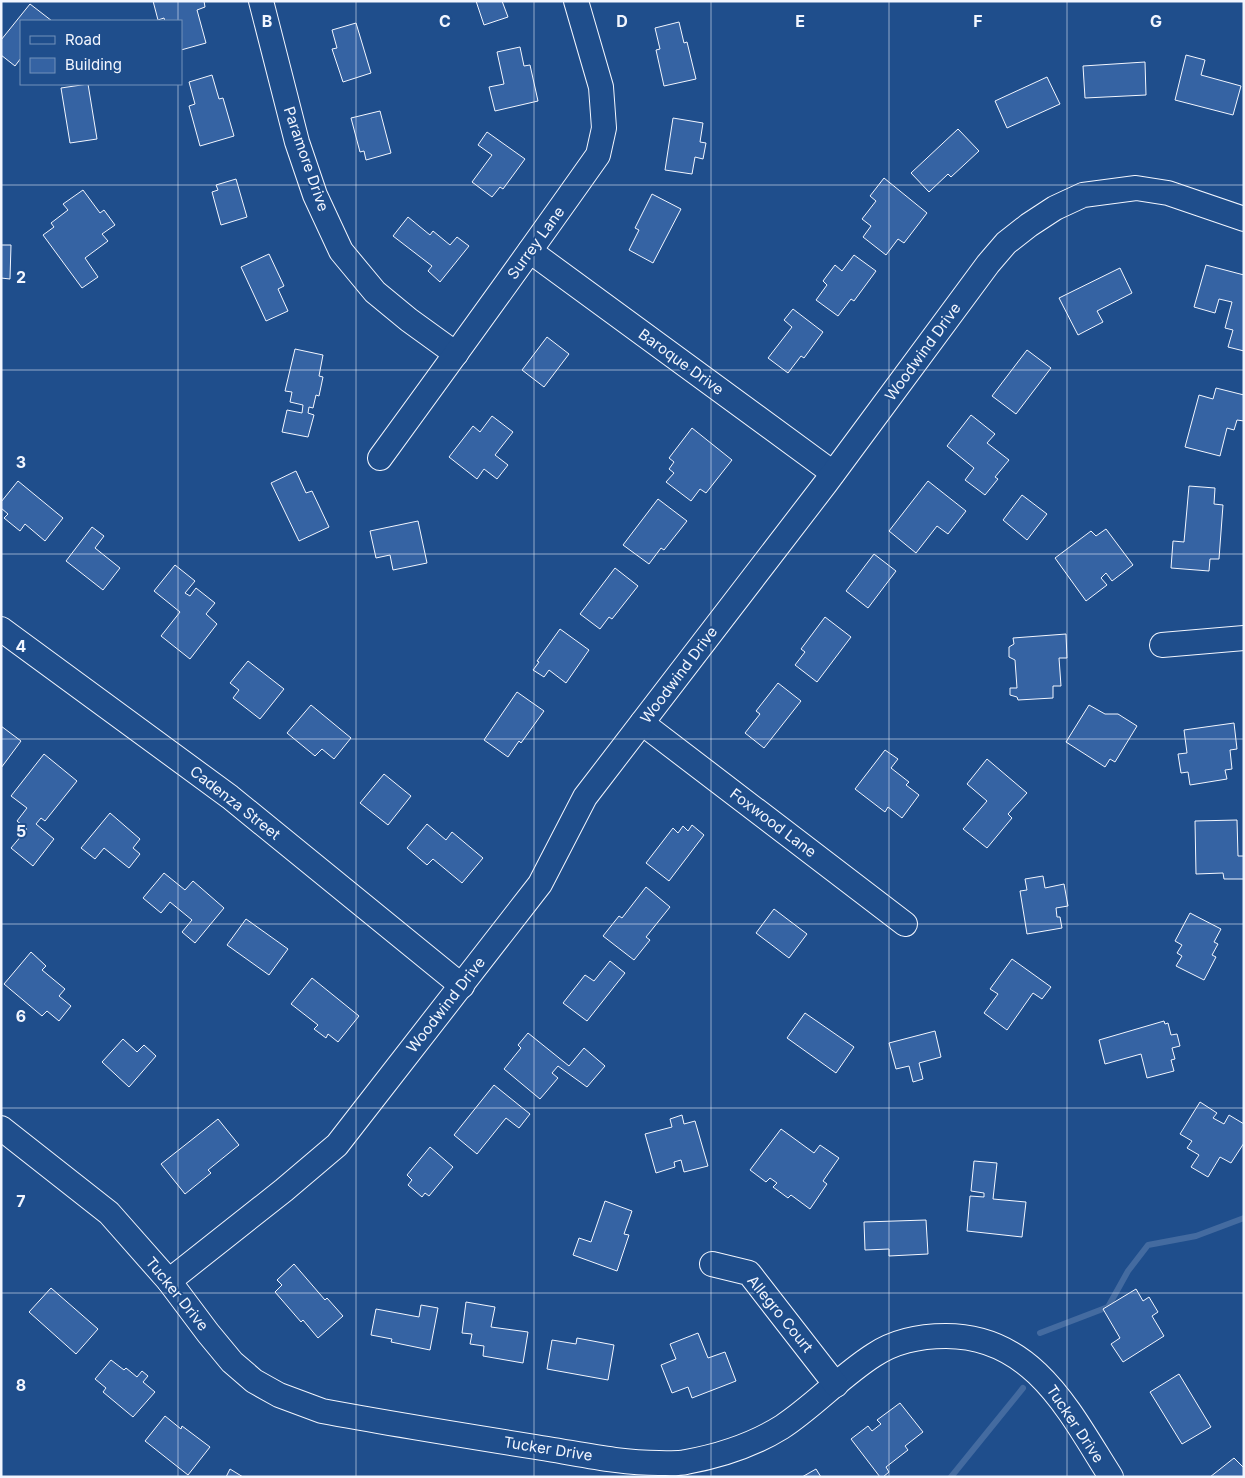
<svg xmlns="http://www.w3.org/2000/svg" width="1245" height="1478" viewBox="0 0 1245 1478" font-family="Inter,sans-serif">
	<style>
		.lines { fill: none; stroke-linecap: round; stroke-linejoin: round }
		.stream { stroke: #446ba0; stroke-width: 6 }
		.building { fill: #3563a3; stroke: #f2f6ff }
		.minor-casing { stroke: #f2f6ff; stroke-width: 26 }
		.minor { stroke: #1f4e8c; stroke-width: 24 }
		.grid { fill: none; stroke: #f2f6ff; stroke-width: 1; stroke-opacity: 0.55 }
		.labels { text-anchor: middle; stroke-width: 4; stroke-linejoin: round; paint-order: stroke }
		.street-label { font-size: 15px; fill: #f2f6ff; stroke: #1f4e8c }
		.grid-label { font-size: 16px; text-anchor: middle; font-weight: bold; fill: #f2f6ff; stroke: #1f4e8c; stroke-width: 4; stroke-linejoin: round; paint-order: stroke }
	</style>
	<rect width="100%" height="100%" fill="#1f4e8c"/>
	<g class="lines">
		<g class="stream">
			<path d="M1040,1333L1108,1307L1128,1271L1148,1245L1196,1236L1244,1218"/>
			<path d="M951,1477L1023,1388"/>
		</g>
	</g>
	<g class="building">
		<path d="M153,1H204L205,7L197,10L206,43L181,50V21H165L164,18L158,20Z"/>
		<path d="M476,1H502L508,17L484,25Z"/>
		<path d="M30,4L52,21H21V58L15,66L1,55V40Z"/>
		<path d="M679,22L684,43L687,42L696,79L664,86L656,50L660,49L655,28Z"/>
		<path d="M356,23L371,73L343,82L332,49L337,48L332,30Z"/>
		<path d="M520,47L524,66L530,65L538,101L495,111L489,87L504,84L497,52Z"/>
		<path d="M1186,55L1205,60L1201,75L1241,86L1233,115L1175,100Z"/>
		<path d="M1145,62L1146,95L1085,98L1083,66Z"/>
		<path d="M212,75L219,99L223,98L234,136L200,146L189,106L195,104L189,82Z"/>
		<path d="M1047,77L1060,104L1007,128L995,101Z"/>
		<path d="M88,84L97,139L70,143L61,88Z"/>
		<path d="M380,111L391,153L366,160L364,151L360,152L351,118Z"/>
		<path d="M673,118L703,123L700,142L706,143L703,159L695,157L692,174L665,170Z"/>
		<path d="M958,129L979,151L951,177L948,174L929,192L911,173Z"/>
		<path d="M487,132L525,159L503,189L500,187L492,197L472,182L492,155L478,145Z"/>
		<path d="M884,178L927,213L904,243L898,239L886,255L863,237L871,226L862,219L876,201L870,196Z"/>
		<path d="M236,179L247,217L221,225L212,192L218,190L216,185Z"/>
		<path d="M83,190L100,213L104,210L115,225L102,234L108,241L85,258L98,277L82,288L43,235L54,227L51,223L68,210L63,204Z"/>
		<path d="M652,194L681,209L653,263L629,250L639,230L635,228Z"/>
		<path d="M408,217L430,235L433,231L450,245L457,237L469,246L440,282L428,271L432,266L393,236Z"/>
		<path d="M1,245H11L10,279L1,278Z"/>
		<path d="M269,254L284,286L278,289L288,311L266,321L241,267Z"/>
		<path d="M854,255L876,271L854,301L851,299L838,316L816,300L827,285L823,281L835,265L842,271Z"/>
		<path d="M1206,265L1244,275V351L1228,347L1233,330L1225,328L1232,302L1219,299L1215,313L1194,307Z"/>
		<path d="M1120,268L1132,293L1097,311L1103,322L1078,335L1059,298Z"/>
		<path d="M793,309L823,332L804,358L801,356L788,373L768,358L792,327L784,320Z"/>
		<path d="M547,337L569,354L544,387L522,370Z"/>
		<path d="M295,349L323,355L319,376L323,377L319,396L316,395L313,408L309,407L308,413L314,415L308,437L282,432L287,410L302,413L303,405L290,402L292,392L285,391Z"/>
		<path d="M1027,350L1051,368L1016,414L992,396Z"/>
		<path d="M1216,388L1244,395V421L1237,420L1234,430L1227,428L1220,456L1185,447L1199,395L1213,399Z"/>
		<path d="M971,415L995,434L987,443L1009,460L995,477L998,479L985,495L965,480L974,468L947,446Z"/>
		<path d="M492,416L513,432L495,455L508,465L497,479L484,469L477,479L449,457L473,426L480,432Z"/>
		<path d="M692,428L732,460L706,493L700,489L691,501L666,482L674,473L669,469L674,462L669,458Z"/>
		<path d="M296,471L306,493L312,491L329,527L299,541L271,483Z"/>
		<path d="M18,481L63,518L45,541L25,524L20,531L4,518L8,514L1,508V502Z"/>
		<path d="M928,481L966,511L948,534L937,526L916,553L889,531Z"/>
		<path d="M1189,486L1215,488L1214,504L1223,505L1219,559H1210L1209,571L1171,568L1173,541L1184,542Z"/>
		<path d="M1022,495L1047,514L1027,540L1003,520Z"/>
		<path d="M658,499L687,521L664,550L661,548L649,564L623,545Z"/>
		<path d="M418,521L427,563L393,570L390,555L376,558L370,531Z"/>
		<path d="M92,527L104,536L95,548L120,568L103,590L66,561Z"/>
		<path d="M1106,529L1133,565L1112,581L1106,573L1101,578L1107,585L1086,601L1055,558L1091,531L1096,536Z"/>
		<path d="M874,554L896,571L868,608L846,591Z"/>
		<path d="M175,565L195,581L185,593L190,596L196,588L215,603L206,614L217,624L190,659L161,636L180,612L154,591Z"/>
		<path d="M615,568L638,586L612,619L609,617L600,629L580,614Z"/>
		<path d="M825,617L851,637L817,682L795,665L805,652L801,649Z"/>
		<path d="M560,629L589,650L566,683L549,670L544,677L533,670L539,662L537,661Z"/>
		<path d="M1066,634L1067,658H1059L1061,686H1053V698L1018,700L1017,697L1010,695V688H1017L1015,660L1009,657V647L1014,644L1013,638Z"/>
		<path d="M248,661L284,689L260,719L233,698L239,690L230,683Z"/>
		<path d="M778,683L801,701L764,748L745,733L760,714L756,711Z"/>
		<path d="M517,692L544,711L521,743L519,741L508,757L484,740Z"/>
		<path d="M311,705L351,738L334,759L322,749L315,756L287,733Z"/>
		<path d="M1089,705L1105,714H1118L1137,726L1115,762L1110,759L1105,767L1066,742Z"/>
		<path d="M1234,723L1237,749L1230,750L1232,769L1225,770L1227,779L1190,785L1188,772L1181,773L1178,754L1187,753L1184,730Z"/>
		<path d="M1,726L21,741L1,768Z"/>
		<path d="M885,750L898,759L891,768L909,782L906,785L919,795L902,818L888,807L885,812L855,789Z"/>
		<path d="M44,754L77,781L45,821L41,818L36,824L54,839L33,866L11,848L27,829L17,821L27,808L11,796Z"/>
		<path d="M987,759L1027,793L1008,814L1012,818L987,848L963,829L987,801L967,784Z"/>
		<path d="M384,774L411,796L388,825L360,803Z"/>
		<path d="M110,813L140,839L133,848L140,854L129,868L104,848L95,859L81,848Z"/>
		<path d="M1237,820L1238,856H1244V879H1224L1223,873L1196,874L1195,821Z"/>
		<path d="M427,824L446,840L452,832L483,858L462,883L433,859L427,865L407,848Z"/>
		<path d="M692,825L704,835L669,881L646,863L673,828L678,833L683,826L688,831Z"/>
		<path d="M164,873L185,890L193,881L224,908L195,943L182,932L192,920L170,902L161,913L143,898Z"/>
		<path d="M1043,876L1045,888L1064,884L1068,906L1056,908L1057,917H1060L1062,928L1027,934L1020,891L1027,890L1025,879Z"/>
		<path d="M646,887L670,907L646,937L650,940L634,960L603,936L619,916L622,918Z"/>
		<path d="M774,909L807,934L789,958L756,933Z"/>
		<path d="M1190,913L1221,929L1214,942L1218,944L1212,955L1216,957L1204,980L1176,966L1182,956L1177,953L1182,945L1175,941Z"/>
		<path d="M246,919L288,949L269,975L227,945Z"/>
		<path d="M31,952L46,966L42,970L65,989L59,996L71,1006L59,1021L47,1011L42,1016L4,984Z"/>
		<path d="M1012,959L1051,987L1042,999L1033,993L1007,1030L984,1013L998,994L990,989Z"/>
		<path d="M610,961L625,973L587,1021L563,1003L585,975L594,981Z"/>
		<path d="M312,978L359,1016L338,1042L328,1034L326,1038L314,1029L318,1025L291,1004Z"/>
		<path d="M805,1013L854,1047L836,1073L787,1038Z"/>
		<path d="M1164,1021L1165,1024L1168,1023L1171,1035L1177,1034L1180,1046L1172,1048L1175,1059L1171,1060L1174,1071L1147,1078L1141,1054L1105,1064L1099,1040Z"/>
		<path d="M935,1031L941,1057L919,1063L923,1079L913,1082L909,1066L896,1069L889,1043Z"/>
		<path d="M528,1033L569,1066L584,1048L605,1066L587,1087L558,1066L552,1073L558,1078L540,1099L504,1069L521,1048L518,1045Z"/>
		<path d="M123,1039L137,1052L144,1045L156,1056L129,1087L102,1062Z"/>
		<path d="M494,1085L530,1114L519,1128L506,1118L477,1154L454,1135Z"/>
		<path d="M1200,1102L1217,1113L1213,1118L1224,1124L1229,1115L1244,1124V1143L1231,1163L1220,1157L1208,1177L1191,1167L1199,1155L1187,1148L1192,1141L1180,1134Z"/>
		<path d="M682,1115L684,1124L695,1121L708,1166L684,1172L681,1160L674,1162L675,1167L656,1173L645,1134L672,1127L670,1119Z"/>
		<path d="M218,1119L239,1145L208,1170L211,1173L185,1194L161,1164Z"/>
		<path d="M781,1129L814,1153L820,1145L839,1158L823,1181L827,1184L810,1209L791,1195L788,1198L773,1187L777,1183L770,1178L766,1182L750,1170Z"/>
		<path d="M430,1147L453,1167L429,1196L425,1193L422,1197L408,1185L412,1180L407,1175Z"/>
		<path d="M974,1161L997,1163L993,1199L1026,1202L1022,1237L967,1231L970,1196L984,1197V1193L971,1191Z"/>
		<path d="M605,1201L632,1211L624,1234L629,1235L617,1271L573,1255L579,1238L591,1242Z"/>
		<path d="M926,1220L928,1254L889,1256V1249L865,1250L864,1222Z"/>
		<path d="M294,1264L325,1300L327,1298L343,1316L318,1338L303,1320L301,1322L275,1292L282,1285L277,1280Z"/>
		<path d="M51,1288L98,1329L76,1354L29,1312Z"/>
		<path d="M1136,1289L1143,1301L1149,1297L1158,1312L1152,1316L1164,1336L1123,1362L1111,1344L1120,1338L1103,1309Z"/>
		<path d="M466,1302L495,1307L491,1327L528,1332L523,1363L483,1356L484,1346L470,1344L472,1334L462,1333Z"/>
		<path d="M421,1305L438,1308L430,1350L391,1342L392,1339L371,1335L376,1309L419,1317Z"/>
		<path d="M698,1333L708,1358L725,1352L736,1381L692,1398L688,1387L672,1393L661,1365L676,1359L670,1344Z"/>
		<path d="M577,1338L614,1345L608,1380L547,1369L552,1340L576,1344Z"/>
		<path d="M111,1360L124,1370L126,1368L137,1377L142,1371L148,1376L143,1382L155,1392L133,1417L103,1392L106,1388L95,1379Z"/>
		<path d="M1179,1374L1211,1427L1182,1444L1150,1392Z"/>
		<path d="M900,1403L923,1432L905,1446L908,1450L886,1467L889,1472L883,1477H880L851,1439L868,1426L872,1431L881,1424L877,1420Z"/>
		<path d="M165,1416L181,1429L182,1426L210,1447L188,1475L145,1441Z"/>
		<path d="M1234,1458L1244,1468V1477H1210Z"/>
		<path d="M230,1469L243,1477H226Z"/>
		<path d="M816,1469L821,1477H802Z"/>
	</g>
	<g class="lines">
		<g class="minor-casing">
			<g id="minor">
				<path d="M261,1L297,142L315,195L341,251L375,292L409,320L456,354"/>
				<path d="M530,251L833,473"/>
				<path d="M380,458C453,358 526,257 598,155L604,128L601,87L576,1"/>
				<path d="M1,629L230,797L462,986"/>
				<path d="M1162,645L1244,638"/>
				<path d="M642,723L905,924"/>
				<path d="M1,1128L109,1213L169,1281L208,1333L232,1362L254,1381L279,1395L322,1411C397,1425 473,1437 548,1449C585,1455 621,1463 659,1463C668,1463 677,1464 686,1462C719,1456 753,1445 782,1427C814,1406 841,1376 874,1355C895,1341 922,1336 946,1336C1034,1336 1070,1413 1111,1477"/>
				<path d="M712,1264L749,1273L836,1385"/>
				<path d="M169,1281L284,1190L337,1145L540,884L585,797L826,483L988,264L1006,243L1029,225L1055,208L1083,195L1136,188L1168,193L1244,219"/>
			</g>
		</g>
		<use href="#minor" class="minor"/>
	</g>
	<path class="grid" d="M178,1V21M356,1V1477M534,1V1477M711,1V1477M889,1V1477M1067,1V1477M178,84V1477M1,185H1244M1,370H1244M1,554H1244M1,739H1244M1,924H1244M1,1108H1244M1,1293H1244"/>
	<g class="labels">
		<g class="street-label">
			<text transform="translate(306 159) rotate(71)" y="5">Paramore Drive</text>
			<text transform="translate(536 243) rotate(-54)" y="5">Surrey Lane</text>
			<text transform="translate(923 352) rotate(-54)" y="5">Woodwind Drive</text>
			<text transform="translate(681 362) rotate(36)" y="5">Baroque Drive</text>
			<text transform="translate(679 675) rotate(-53)" y="5">Woodwind Drive</text>
			<text transform="translate(235 803) rotate(38)" y="5">Cadenza Street</text>
			<text transform="translate(773 823) rotate(37)" y="5">Foxwood Lane</text>
			<text transform="translate(446 1005) rotate(-52)" y="5">Woodwind Drive</text>
			<text transform="translate(177 1294) rotate(51)" y="5">Tucker Drive</text>
			<text transform="translate(780 1314) rotate(51)" y="5">Allegro Court</text>
			<text transform="translate(1075 1424) rotate(56)" y="5">Tucker Drive</text>
			<text transform="translate(548 1449) rotate(9)" y="5">Tucker Drive</text>
		</g>
	</g>
	<g class="grid-label">
		<text x="267" y="27">B</text>
		<text x="445" y="27">C</text>
		<text x="622" y="27">D</text>
		<text x="800" y="27">E</text>
		<text x="978" y="27">F</text>
		<text x="1156" y="27">G</text>
		<text x="21" y="283">2</text>
		<text x="21" y="468">3</text>
		<text x="21" y="652">4</text>
		<text x="21" y="837">5</text>
		<text x="21" y="1022">6</text>
		<text x="21" y="1207">7</text>
		<text x="21" y="1391">8</text>
	</g>
	<rect width="1245" height="1478" fill="none" stroke="#f2f6ff" stroke-width="5"/>
	<rect x="20" y="20" width="162" height="65" fill="#1f4e8c" stroke="#7391ba"/>
	<rect x="30" y="36" width="25" height="8" fill="#1f4e8c" stroke="#7391ba"/>
	<text x="65" y="45" font-size="15" fill="#f2f6ff">Road</text>
	<rect x="30" y="58" width="25" height="15" fill="#3563a3" stroke="#7391ba"/>
	<text x="65" y="70" font-size="15" fill="#f2f6ff">Building</text>
</svg>
